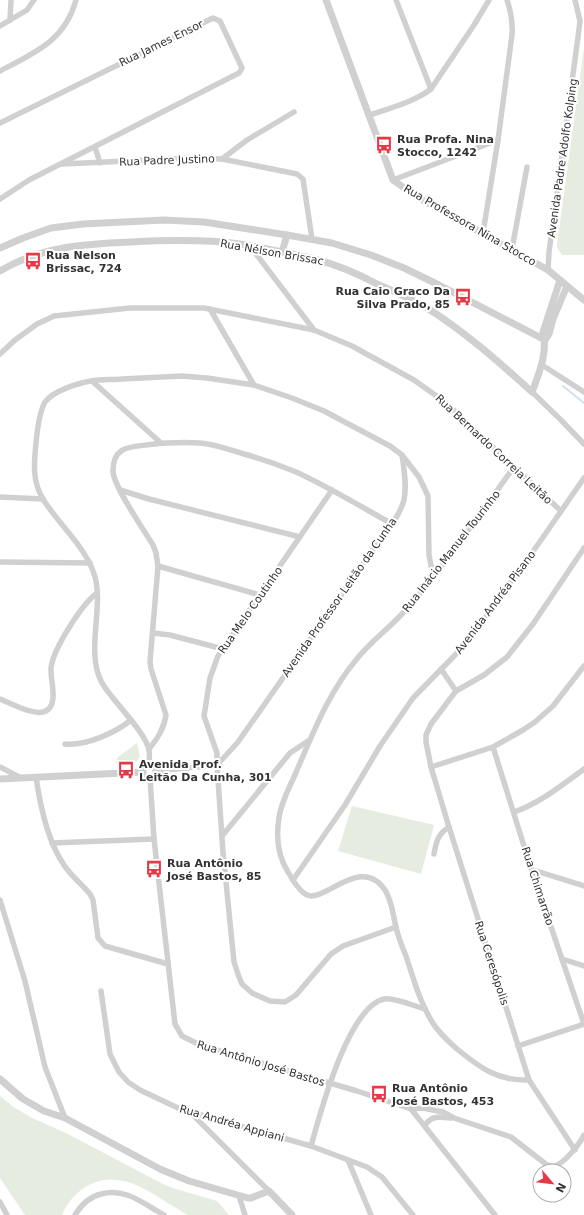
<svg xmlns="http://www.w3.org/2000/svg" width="584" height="1215" viewBox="0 0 584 1215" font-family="'DejaVu Sans',sans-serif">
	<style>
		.green { fill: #e6ecdf }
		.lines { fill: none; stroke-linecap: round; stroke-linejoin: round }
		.stream { stroke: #cfe2ee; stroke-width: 2 }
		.minor { stroke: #d0d0d0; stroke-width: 5.5 }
		.tertiary { stroke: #d0d0d0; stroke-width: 7 }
		.labels { text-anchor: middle; stroke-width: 4; stroke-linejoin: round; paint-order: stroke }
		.street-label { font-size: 11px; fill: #333; stroke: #fff }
		.poi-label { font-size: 11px; font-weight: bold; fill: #333; stroke: #fff; text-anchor: start }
	</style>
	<rect width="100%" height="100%" fill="#fff"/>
	<g class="green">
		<path d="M584,48V255H562L557,247L558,237Z"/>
		<path d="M137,743L140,757L136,762L116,763L117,758Z"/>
		<path d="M352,806L434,825L421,874L338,851Z"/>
		<path d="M0,1096L12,1106L32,1118L66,1133L163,1184L176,1189L217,1201L229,1215C218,1215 200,1215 189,1215C184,1214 178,1209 173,1206C148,1191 121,1170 91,1184C78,1190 67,1202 62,1215H25L0,1178Z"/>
	</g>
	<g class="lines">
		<path class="stream" d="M563,386L584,403"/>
		<g class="minor">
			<path d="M396,0L431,89"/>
			<path d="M10,20L11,0"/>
			<path d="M0,26L27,10L34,0"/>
			<path d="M0,71C34,53 65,41 76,0"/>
			<path d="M370,115C390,108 414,102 431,89L474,25L489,0"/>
			<path d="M0,123L213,18L220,21L242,68L239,73L29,180L0,199"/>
			<path d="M95,147L100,163"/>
			<path d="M222,159L247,140L294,112"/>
			<path d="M63,164L190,158L222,159L297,174L303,179L312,239"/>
			<path d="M393,180L498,140"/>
			<path d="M483,233L498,140L512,35C513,22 511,12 507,0"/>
			<path d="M250,246L314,330"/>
			<path d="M512,249L527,167"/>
			<path d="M548,270L549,252L578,37L580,21L575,0"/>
			<path d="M210,309L254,385"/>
			<path d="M0,354L15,340L37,324L54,316L130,308H204L314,330L352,346L414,380L445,402L561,511"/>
			<path d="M542,365L584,392"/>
			<path d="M92,381L161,443"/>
			<path d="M532,392L561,420L584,444"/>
			<path d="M514,467C485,507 456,549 424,588C417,597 410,606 402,614C387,630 369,643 356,660C329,692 314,731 297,770C291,785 281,801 279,818C276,836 278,856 288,872C292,879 300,892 307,895C325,903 361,854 385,890C392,901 393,915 396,927C398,937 402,946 406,956C413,977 419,1000 431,1020C437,1031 447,1040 457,1049C480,1068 498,1081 529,1080"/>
			<path d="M120,490L149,499L300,537"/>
			<path d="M332,490L218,656L210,678L204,716L217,753V765L223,852L234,962L239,977L242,984L252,993L270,1001L285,1002L296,995L331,954L343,946L396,927"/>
			<path d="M0,497L43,499"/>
			<path d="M0,562L90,563"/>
			<path d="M158,566L260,595"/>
			<path d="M153,633L170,635L223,649"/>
			<path d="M441,669L456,691"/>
			<path d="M0,699C11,703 35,717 46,711C59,704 50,680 51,668C53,649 82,604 97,593"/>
			<path d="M65,744C86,746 115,733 131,720"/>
			<path d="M493,747L529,862L584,1024"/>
			<path d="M149,749C157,739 164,729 166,715L151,669L150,662L158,566L156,553L153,545C144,530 113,486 113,471C113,448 127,447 146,445C164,443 182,442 200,443C215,444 230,450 244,454C262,459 279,465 296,472C329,487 360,506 392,524"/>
			<path d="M149,765C149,761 150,755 149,750C146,735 123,711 113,698C109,693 104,687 101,681C85,649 106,602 93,571C84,546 57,522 43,499C32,481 34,463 36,443C37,432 40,411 45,402C53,391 78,383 91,381C101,379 112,380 122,379C142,378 162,377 182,376L207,378L254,385L292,398L324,411L390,446L402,455L419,477L428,496L429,555L433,576"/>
			<circle cx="149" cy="772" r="6"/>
			<path d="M0,767L21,778"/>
			<path d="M431,767L493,747L523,730L535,722L553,706L584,666"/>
			<path d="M156,771L217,765L238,742L374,548C385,533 399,518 404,500C407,486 404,469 402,455"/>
			<path d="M36,777C40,805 48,842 64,865C71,876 82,884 90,894L93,900L98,938L105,946L168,964"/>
			<path d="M150,778L154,839L175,1024L182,1036L200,1045L357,1091L411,1109L423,1108L443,1112L454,1118L511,1137L547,1165C549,1165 552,1166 553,1166C563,1166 580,1143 584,1135"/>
			<path d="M514,812C540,803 562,785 584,769"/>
			<path d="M222,836L290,753L308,741"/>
			<path d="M52,843L154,839"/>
			<path d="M434,854C436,842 438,834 449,827"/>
			<path d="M533,870L584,886"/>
			<path d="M293,880L345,805L380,746L413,698L456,654L474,633L539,543L584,478"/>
			<path d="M0,900L25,981L45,1067L65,1118"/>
			<path d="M562,959L584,966"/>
			<path d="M101,991L110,1054L119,1072L128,1082L140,1090L180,1109L311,1146L367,1167L382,1177L413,1215"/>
			<path d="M518,1046L584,1024"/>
			<path d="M411,1109L495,1215"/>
			<path d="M190,1112L269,1191"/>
			<path d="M425,1125C432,1115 441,1117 451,1118"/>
			<path d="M311,1146C320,1114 348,1007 384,999C394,997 414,1006 425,1009"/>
			<path d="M575,1150L529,1080L449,827L431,767L426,742V735L431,724L456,691L484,675L507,657L533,624L584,548"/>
			<path d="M348,1160L371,1215"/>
			<path d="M239,1196L245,1215"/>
			<path d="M0,1202L7,1215"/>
			<path d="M75,1215C81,1205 89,1197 101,1194C125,1187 144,1204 164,1215"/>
		</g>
		<g class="tertiary">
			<path d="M326,0L393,180L417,197L548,270L584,300"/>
			<path d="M0,248L23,238L51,228L83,224L164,220L204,222L287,235L332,243L371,255L404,268L439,285L545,340"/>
			<path d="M282,252L287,235"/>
			<path d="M0,271C42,246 84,244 131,242C168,240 204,239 240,244C266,248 292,254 318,260C338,265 358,274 377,284C393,291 409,298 424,306C464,331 498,361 532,392C539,373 548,353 543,332L560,280"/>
			<path d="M545,340L549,334L553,319L567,286"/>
			<path d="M0,779L143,772"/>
			<path d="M0,1079L23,1099L44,1111L65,1118L160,1169L189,1181L248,1198H251L269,1191L292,1215"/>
		</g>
	</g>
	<defs>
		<g id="bus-bare" transform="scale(1.38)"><path d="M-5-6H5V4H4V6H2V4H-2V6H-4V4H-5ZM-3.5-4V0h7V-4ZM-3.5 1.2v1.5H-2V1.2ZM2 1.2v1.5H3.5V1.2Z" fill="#e63946" stroke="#fff" stroke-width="2.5" paint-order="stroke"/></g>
	</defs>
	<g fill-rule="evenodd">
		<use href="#bus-bare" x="384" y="145"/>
		<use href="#bus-bare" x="33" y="261"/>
		<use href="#bus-bare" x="463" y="297"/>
		<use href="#bus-bare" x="126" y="770"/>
		<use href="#bus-bare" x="154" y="869"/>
		<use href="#bus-bare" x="379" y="1094"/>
	</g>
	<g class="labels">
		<g class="street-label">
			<text transform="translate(161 43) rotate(-26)" y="4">Rua James Ensor</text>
			<text transform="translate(562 158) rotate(-82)" y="4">Avenida Padre Adolfo Kolping</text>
			<text transform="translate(167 160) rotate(-2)" y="4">Rua Padre Justino</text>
			<text transform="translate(470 225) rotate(30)" y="4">Rua Professora Nina Stocco</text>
			<text transform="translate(272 252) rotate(10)" y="4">Rua Nélson Brissac</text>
			<text transform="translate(494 449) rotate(43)" y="4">Rua Bernardo Correia Leitão</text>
			<text transform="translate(451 551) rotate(-52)" y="4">Rua Inácio Manuel Tourinho</text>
			<text transform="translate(339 597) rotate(-55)" y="4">Avenida Professor Leitão da Cunha</text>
			<text transform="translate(495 602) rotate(-53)" y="4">Avenida Andréa Pisano</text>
			<text transform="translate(250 610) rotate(-55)" y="4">Rua Melo Coutinho</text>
			<text transform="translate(538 886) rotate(72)" y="4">Rua Chimarrão</text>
			<text transform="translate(492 963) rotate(72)" y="4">Rua Ceresópolis</text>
			<text transform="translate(261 1063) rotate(17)" y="4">Rua Antônio José Bastos</text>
			<text transform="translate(232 1123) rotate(16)" y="4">Rua Andréa Appiani</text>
		</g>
		<g class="poi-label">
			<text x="397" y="143">Rua Profa. Nina<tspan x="397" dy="13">Stocco, 1242</tspan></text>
			<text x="46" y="259">Rua Nelson<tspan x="46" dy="13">Brissac, 724</tspan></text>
			<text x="450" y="295" text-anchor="end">Rua Caio Graco Da<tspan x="450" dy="13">Silva Prado, 85</tspan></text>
			<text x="139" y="768">Avenida Prof.<tspan x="139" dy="13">Leitão Da Cunha, 301</tspan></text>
			<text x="167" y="867">Rua Antônio<tspan x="167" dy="13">José Bastos, 85</tspan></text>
			<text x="392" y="1092">Rua Antônio<tspan x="392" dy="13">José Bastos, 453</tspan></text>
		</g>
	</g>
	<g transform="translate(552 1183) rotate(118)"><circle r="19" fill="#ffffff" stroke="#adadad"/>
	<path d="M0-3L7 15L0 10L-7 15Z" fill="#e63946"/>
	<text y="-6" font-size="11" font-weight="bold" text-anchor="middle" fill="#333333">N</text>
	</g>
</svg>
